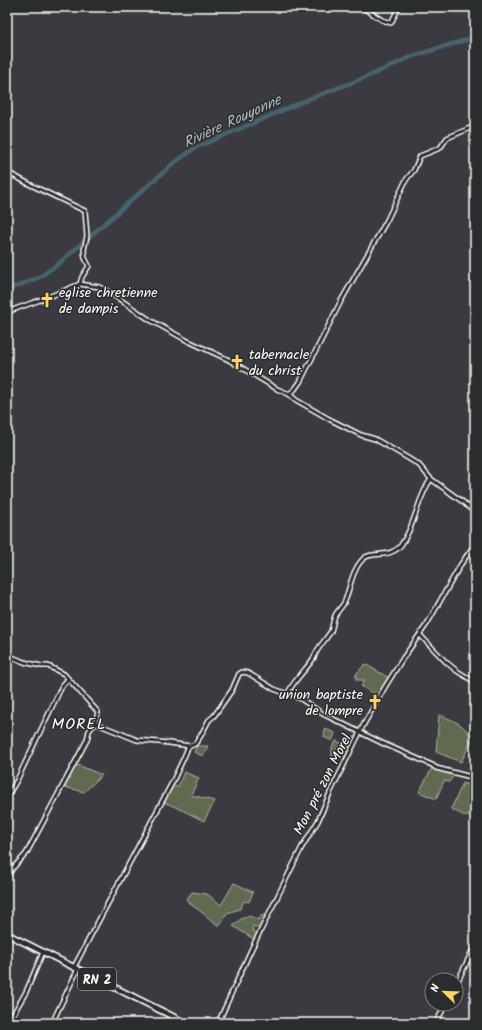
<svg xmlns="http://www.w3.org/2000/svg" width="482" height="1030" viewBox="0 0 482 1030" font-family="Kalam,sans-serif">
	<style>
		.green { fill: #606a51; stroke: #b0b4a8 }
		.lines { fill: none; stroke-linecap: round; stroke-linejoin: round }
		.river { stroke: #47646c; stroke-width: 4.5 }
		.street-casing { stroke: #fff; stroke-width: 6 }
		.primary-casing { stroke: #fff; stroke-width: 8 }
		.street { stroke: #2a2d2e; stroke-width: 3 }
		.primary { stroke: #2a2d2e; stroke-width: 4.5 }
		.labels { text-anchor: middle; stroke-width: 3; stroke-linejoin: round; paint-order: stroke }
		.shield { fill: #2a2d2e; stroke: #bfc0c0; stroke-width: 1 }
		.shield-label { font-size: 13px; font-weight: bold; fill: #fff }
		.poi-label { font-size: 14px; fill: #fff; stroke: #2a2d2e; text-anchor: start }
		.street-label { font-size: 14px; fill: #fff; stroke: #2a2d2e }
		.water-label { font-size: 15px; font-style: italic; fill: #acb9bd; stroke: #2a2d2e }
		.quarter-label { font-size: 16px; letter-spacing: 1px; fill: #fff; stroke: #2a2d2e }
	</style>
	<rect width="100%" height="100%" fill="#3b3a40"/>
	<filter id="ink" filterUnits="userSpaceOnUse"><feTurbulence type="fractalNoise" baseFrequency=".025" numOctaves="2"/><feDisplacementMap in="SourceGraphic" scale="8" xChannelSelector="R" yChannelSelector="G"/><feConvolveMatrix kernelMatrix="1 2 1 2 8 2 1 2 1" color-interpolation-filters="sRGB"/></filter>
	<g filter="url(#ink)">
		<g class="green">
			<path d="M365,664L389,678L379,697L361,686L365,680H356V674Z"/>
			<path d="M439,715C457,721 462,724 473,738L461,762L436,752Z"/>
			<path d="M325,729L335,733L332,741L324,737Z"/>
			<path d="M336,741L352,748L346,759L332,757V747Z"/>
			<path d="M197,746H208L203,756L194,752Z"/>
			<path d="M75,764L102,775L84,792L64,787Z"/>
			<path d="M432,768L454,775L449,782L444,781L436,799L419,792Z"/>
			<path d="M184,772L199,778L191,795L215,801L204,821L184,811L164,802L172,786L178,787Z"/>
			<path d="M463,783L475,788V802L467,817L451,809Z"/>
			<path d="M234,883L253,892L249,902L244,901L240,909L227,913L219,926L186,900L192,892L207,894L221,905Z"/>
			<path d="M262,915L266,917L260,929L253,926L252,930L258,934L255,940L233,926L241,919L249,916L259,920Z"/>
		</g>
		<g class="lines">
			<path class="river" d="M7,290L38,278L57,265L174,163L195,148L309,99L369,76L413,56L466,40L475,36"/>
			<g class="street-casing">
				<g id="street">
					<path d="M362,7L382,20L391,23L399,7"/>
					<path d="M7,172L31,185L85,211L87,236L84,250L85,258L89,266L82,277L80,284"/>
					<path d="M7,312L51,296L80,284L99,287L106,290L150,320L186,340L229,360L277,389L289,394L296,400L329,419L361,435L375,439L406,457L419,465L431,479L463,502L475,513"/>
					<path d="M289,394L295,389L300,382L341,301L387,220L406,180L414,170L420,156L440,148L447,138L475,126"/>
					<path d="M420,635L446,662L457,671L475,682"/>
					<path d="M7,655L24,662L41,666H48L64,674L98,712L95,723L89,731L87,740L26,854L12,869L7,878"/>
					<path d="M288,693C294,680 305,671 313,659C315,657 315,653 317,651C321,644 327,638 331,631C333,626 333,618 336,614C339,609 343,606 345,601C350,588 352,570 363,559C371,550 389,560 401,545C416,525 417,498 431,479"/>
					<path d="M95,723L137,740L169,743L190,746"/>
					<path d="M7,797L17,780L62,686L68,679"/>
					<path d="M74,967L173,781C178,769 184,759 188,747L195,744L200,737L209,720L214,716L232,690L239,674L242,672L248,673L274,689L301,699L323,714L382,743L432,765L436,768L475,778"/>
					<path d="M456,985L475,945"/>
					<path d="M8,1023L26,992L43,952"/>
					<path d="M52,1023L78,969"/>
					<path d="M218,1023L251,950L302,847L318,821L330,793L365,722L385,687L403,658L427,624L461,564L475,544"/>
					<path d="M436,1023L446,1004"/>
				</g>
			</g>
			<g class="primary-casing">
				<path id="primary" d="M7,934L186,1023"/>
			</g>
			<use href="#street" class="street"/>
			<use href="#primary" class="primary"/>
		</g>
	</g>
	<defs>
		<g id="church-bare" transform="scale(1.2)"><path d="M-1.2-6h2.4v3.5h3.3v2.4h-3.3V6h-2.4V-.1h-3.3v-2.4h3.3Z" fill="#ffd166" stroke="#2a2d2e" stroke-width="2.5" paint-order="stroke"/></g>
	</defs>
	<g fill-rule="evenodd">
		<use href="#church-bare" x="47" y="300"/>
		<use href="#church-bare" x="237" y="362"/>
		<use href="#church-bare" x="375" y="702"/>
	</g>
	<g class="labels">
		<rect class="shield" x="78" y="968" width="38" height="22" rx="3"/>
		<g class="shield-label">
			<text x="97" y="984">RN 2</text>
		</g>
		<g class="poi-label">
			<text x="59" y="297">eglise chretienne<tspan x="59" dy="16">de dampis</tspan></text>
			<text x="249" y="359">tabernacle<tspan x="249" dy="16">du christ</tspan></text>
			<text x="363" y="699" text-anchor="end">union baptiste<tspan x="363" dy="16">de lompre</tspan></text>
		</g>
		<g class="street-label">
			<text transform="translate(322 784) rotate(-63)" y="5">Mon pré zon Morel</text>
		</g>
		<g class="water-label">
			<text transform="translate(232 121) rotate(-25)" y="5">Rivière Rouyonne</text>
		</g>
		<g class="quarter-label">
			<text x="79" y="729">MOREL</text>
		</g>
	</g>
	<rect width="482" height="1030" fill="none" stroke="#2a2d2e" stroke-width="24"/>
	<rect x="12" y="12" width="458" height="1006" fill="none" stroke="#fff" stroke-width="1.5" filter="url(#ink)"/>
	<g transform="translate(444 992) rotate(293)"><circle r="19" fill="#2a2d2e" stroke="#7f8182"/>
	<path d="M0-3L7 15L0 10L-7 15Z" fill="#ffd166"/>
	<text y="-6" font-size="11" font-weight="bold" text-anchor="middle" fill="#ffffff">N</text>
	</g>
</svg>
